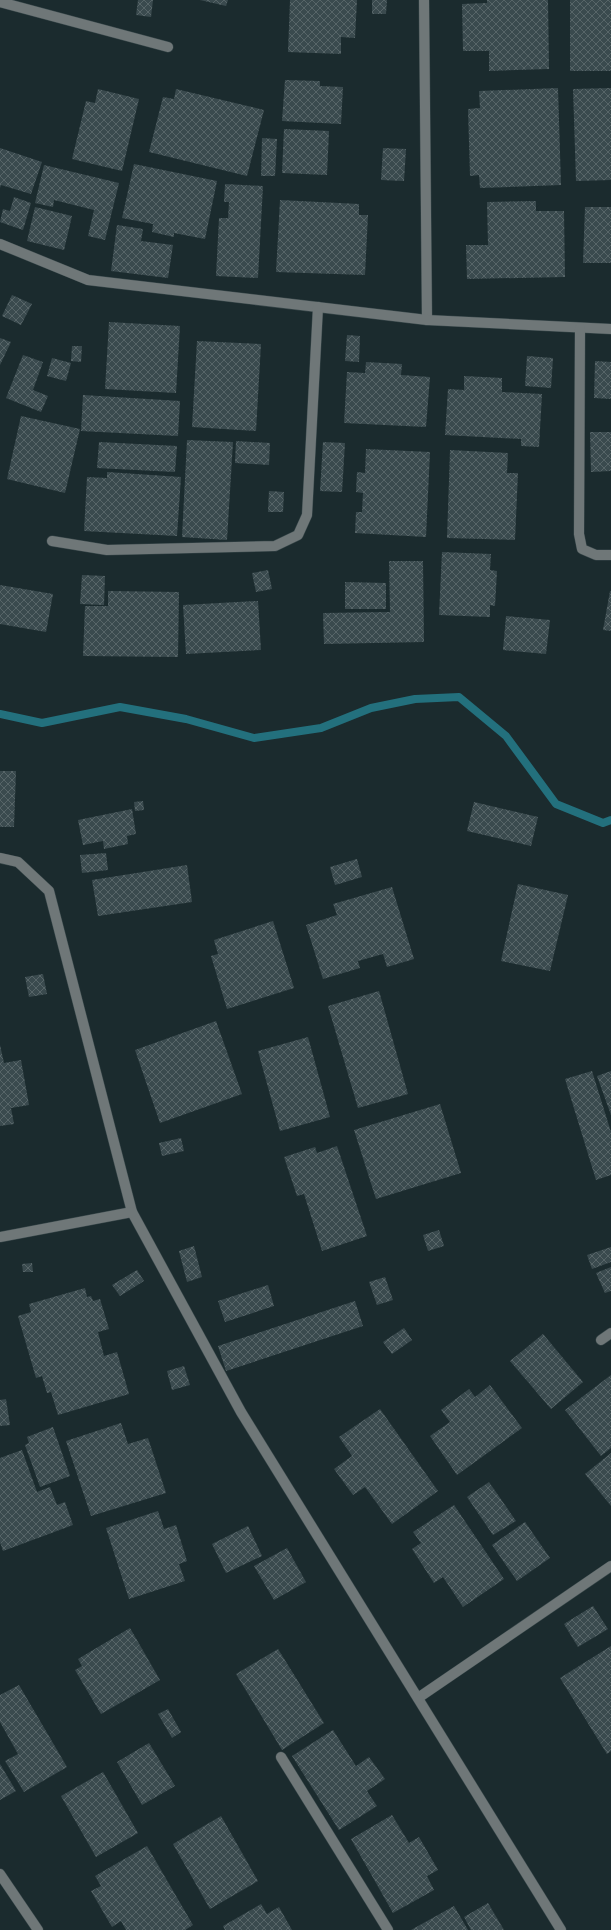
<svg xmlns="http://www.w3.org/2000/svg" width="611" height="1930" viewBox="0 0 611 1930" font-family="'Alegreya Sans',sans-serif">
	<style>
		.lines { fill: none; stroke-linecap: round; stroke-linejoin: round }
		.stream { stroke: #23707d; stroke-width: 8 }
		.building { fill: url(#building-cross-hatch) }
		.minor-casing { stroke: #38474a; stroke-width: 11 }
		.minor { stroke: #6f7778; stroke-width: 10 }
	</style>
	<defs>
		<pattern id="building-cross-hatch" width="8" height="8" patternUnits="userSpaceOnUse"><rect width="8" height="8" fill="#3a4a4e"/><path d="M0 0l8 8M0 8l8-8" fill="none" stroke="#576568"/></pattern>
	</defs>
	<rect width="100%" height="100%" fill="#1b2b2e"/>
	<g class="lines">
		<path class="stream" d="M0,714L42,723L120,707L186,719L254,738L321,728L371,708L415,699L459,697L506,736L556,804L603,823L611,820"/>
	</g>
	<g class="building">
		<path d="M138,0H153L151,17L136,15Z"/>
		<path d="M200,0H228L226,6Z"/>
		<path d="M290,0H357L355,38L341,37V54L288,52Z"/>
		<path d="M372,0H387L386,14H372Z"/>
		<path d="M487,0H548L549,69L489,71V51H463L462,4L487,3Z"/>
		<rect x="570" y="0" width="41" height="71"/>
		<path d="M285,80L320,81V86L343,87L341,124L282,121Z"/>
		<path d="M558,88L561,185L480,188L479,175L470,176L468,109L480,108L479,91Z"/>
		<path d="M611,88V180L576,181L573,89Z"/>
		<path d="M98,89L139,99L122,171L72,159L86,101L95,103Z"/>
		<path d="M176,89L264,110L247,176L149,152L163,97L174,99Z"/>
		<path d="M284,129L329,131L327,175L282,173Z"/>
		<path d="M262,138L277,139L275,176H261Z"/>
		<path d="M0,148L42,162L31,194L1,185L0,188Z"/>
		<path d="M383,148L406,149L404,181L381,180Z"/>
		<path d="M134,164L217,181L205,239L174,233V237L152,232L153,224L122,218Z"/>
		<path d="M44,165L119,183L105,240L88,236L94,210L54,200L53,207L35,203Z"/>
		<path d="M225,184L263,186L258,278L216,276L219,218H228L229,202H224Z"/>
		<path d="M14,197L31,203L23,230L0,222L3,209L10,211Z"/>
		<path d="M280,200L359,204V215H368L365,275L276,272Z"/>
		<path d="M536,201V211H564L565,277L467,279L466,245H488L487,202Z"/>
		<path d="M35,207L72,216L64,250L27,241Z"/>
		<path d="M585,207H611V263H583Z"/>
		<path d="M117,225L143,229L141,241L173,245L168,278L111,271Z"/>
		<path d="M12,295L32,304L21,325L2,316Z"/>
		<path d="M109,322L180,326L176,393L105,389Z"/>
		<path d="M347,335L360,336L359,362L345,361Z"/>
		<path d="M0,338L11,342L0,365Z"/>
		<path d="M197,341L261,344L256,431L192,427Z"/>
		<path d="M72,346H82L81,362L71,361Z"/>
		<path d="M23,355L43,362L33,390L48,396L41,412L6,398Z"/>
		<path d="M527,356L553,358L551,388L525,386Z"/>
		<path d="M52,358L71,363L66,381L47,376Z"/>
		<path d="M595,361L611,362V399L594,398Z"/>
		<path d="M366,362L402,364L401,375L430,377L426,427L344,423L347,372L365,373Z"/>
		<path d="M464,376L502,378V392L542,394L539,447L521,446V439L445,435L448,389L464,390Z"/>
		<path d="M83,395L180,401L178,436L81,431Z"/>
		<path d="M21,416L80,429L65,493L7,479Z"/>
		<path d="M590,432H611V471L591,472Z"/>
		<path d="M187,440L233,442L227,540L182,537Z"/>
		<path d="M236,441L270,443L269,465L235,463Z"/>
		<path d="M99,442L177,446L175,472L97,468Z"/>
		<path d="M323,442L345,443L342,492L320,491Z"/>
		<path d="M366,449L430,452L426,537L355,533L356,512H362L363,493L356,492L357,472L365,473Z"/>
		<path d="M450,450L508,453L507,473H518L515,540L447,538Z"/>
		<path d="M107,472L181,477L177,536L84,531L87,477L107,478Z"/>
		<path d="M269,491L284,492L283,512H268Z"/>
		<path d="M442,552L491,554L490,570L497,571L495,606L490,605V617L439,615Z"/>
		<path d="M389,561H423L424,642L324,644L323,613L390,612Z"/>
		<path d="M268,570L272,589L256,592L252,573Z"/>
		<path d="M82,575L105,576L104,605L80,604Z"/>
		<path d="M345,582L386,583V609H345Z"/>
		<path d="M0,585L53,594L46,632L0,624Z"/>
		<path d="M108,591L179,592L178,657L83,656L85,606H108Z"/>
		<path d="M610,591H611V631L603,630Z"/>
		<path d="M258,601L261,650L186,654L183,605Z"/>
		<path d="M506,616L550,620L546,654L503,650Z"/>
		<path d="M0,771H16L14,827H0Z"/>
		<path d="M143,801L144,810L135,811L134,802Z"/>
		<path d="M474,802L538,817L531,846L467,831Z"/>
		<path d="M132,809L136,834L127,836L128,844L104,849L103,841L83,845L78,820Z"/>
		<path d="M106,853L108,870L82,873L80,855Z"/>
		<path d="M357,859L362,877L335,885L330,867Z"/>
		<path d="M187,865L192,902L98,916L92,880Z"/>
		<path d="M518,884L568,895L550,971L501,961Z"/>
		<path d="M392,887L414,959L387,967L383,954L358,961L360,968L323,979L306,925L337,915L333,904Z"/>
		<path d="M273,921L294,988L227,1009L211,956L218,954L214,940Z"/>
		<path d="M43,974L47,994L29,997L25,977Z"/>
		<path d="M379,991L408,1094L358,1108L328,1006Z"/>
		<path d="M216,1021L242,1094L160,1123L135,1050Z"/>
		<path d="M308,1037L330,1117L280,1131L258,1051Z"/>
		<path d="M0,1045L4,1063L21,1060L29,1105L11,1108L14,1124L0,1126Z"/>
		<path d="M592,1071L611,1132V1175L596,1180L565,1079Z"/>
		<path d="M611,1071V1115L597,1076Z"/>
		<path d="M440,1104L461,1173L376,1199L354,1130Z"/>
		<path d="M181,1138L184,1151L162,1156L159,1143Z"/>
		<path d="M337,1146L367,1236L322,1251L304,1194L297,1196L284,1157L315,1147L317,1153Z"/>
		<path d="M439,1230L444,1246L428,1251L423,1235Z"/>
		<path d="M194,1246L202,1277L187,1282L179,1251Z"/>
		<path d="M611,1247V1262L592,1269L587,1255Z"/>
		<path d="M32,1263L33,1272H23L22,1264Z"/>
		<path d="M611,1267V1291L605,1293L596,1273Z"/>
		<path d="M137,1270L144,1281L120,1296L112,1285Z"/>
		<path d="M385,1277L393,1300L377,1305L369,1282Z"/>
		<path d="M268,1285L274,1306L225,1322L218,1301Z"/>
		<path d="M85,1288L87,1297L91,1296L93,1301L100,1299L109,1329L98,1332L104,1356L117,1352L129,1394L58,1415L51,1392L47,1393L42,1376L36,1378L18,1316L31,1312L29,1304Z"/>
		<path d="M355,1301L363,1326L226,1371L218,1346Z"/>
		<path d="M404,1328L412,1340L392,1354L383,1342Z"/>
		<path d="M543,1334L583,1382L551,1409L510,1361Z"/>
		<path d="M184,1366L190,1385L172,1390L167,1371Z"/>
		<path d="M611,1375V1448L601,1456L565,1410Z"/>
		<path d="M490,1385L522,1428L457,1475L430,1436L450,1422L441,1410L469,1389L475,1397Z"/>
		<path d="M6,1399L10,1425L0,1426V1400Z"/>
		<path d="M380,1409L438,1491L392,1524L365,1487L353,1495L334,1469L352,1456L339,1437Z"/>
		<path d="M121,1423L128,1444L148,1438L166,1493L91,1516L66,1441Z"/>
		<path d="M53,1427L70,1476L40,1487L25,1445L29,1443L27,1437Z"/>
		<path d="M22,1450L37,1492L50,1487L57,1505L65,1502L73,1525L3,1551L0,1542V1458Z"/>
		<path d="M611,1453V1506L585,1474Z"/>
		<path d="M489,1482L516,1521L493,1535L467,1497Z"/>
		<path d="M454,1505L504,1579L463,1607L443,1577L434,1583L412,1549L421,1543L413,1532Z"/>
		<path d="M158,1511L164,1529L176,1525L187,1561L179,1564L185,1581L129,1599L106,1528Z"/>
		<path d="M525,1522L550,1558L517,1581L492,1545Z"/>
		<path d="M248,1526L262,1556L226,1573L212,1544Z"/>
		<path d="M287,1548L306,1582L274,1600L254,1566Z"/>
		<path d="M593,1606L608,1629L578,1647L564,1624Z"/>
		<path d="M130,1628L160,1680L101,1714L75,1670L82,1666L78,1659Z"/>
		<path d="M611,1646V1751L607,1754L560,1678Z"/>
		<path d="M278,1649L324,1723L282,1750L236,1674Z"/>
		<path d="M19,1685L67,1767L24,1792L5,1761L18,1754L0,1722V1695Z"/>
		<path d="M168,1709L181,1732L172,1738L158,1714Z"/>
		<path d="M333,1730L356,1766L369,1757L385,1779L367,1791L377,1806L339,1830L292,1756Z"/>
		<path d="M149,1743L175,1786L142,1805L117,1762Z"/>
		<path d="M0,1764L16,1791L0,1800Z"/>
		<path d="M103,1772L138,1833L96,1857L61,1796Z"/>
		<path d="M392,1815L409,1843L419,1837L438,1870L427,1876L434,1890L393,1913L351,1839Z"/>
		<path d="M221,1816L258,1881L210,1909L173,1844Z"/>
		<path d="M147,1846L193,1925L185,1930H126L121,1921L112,1927L91,1891L101,1886L95,1876Z"/>
		<path d="M488,1903L504,1930H471L464,1917Z"/>
		<path d="M261,1904L267,1914L279,1907L292,1930H225L223,1926Z"/>
		<path d="M454,1906L468,1930H411Z"/>
	</g>
	<g class="lines">
		<g class="minor-casing">
			<g id="minor">
				<path d="M424,0L427,320"/>
				<path d="M0,2L168,47"/>
				<path d="M0,244L88,280L427,320L611,329"/>
				<path d="M580,328L579,534L582,549L596,555H611"/>
				<path d="M52,541L107,550L275,546L298,535L307,515L318,307"/>
				<path d="M0,858L18,862L49,891L132,1212L241,1412L561,1930"/>
				<path d="M0,1237L132,1212"/>
				<path d="M601,1340L611,1333"/>
				<path d="M418,1698L611,1566"/>
				<path d="M281,1757L388,1930"/>
				<path d="M0,1874L38,1930"/>
			</g>
		</g>
		<use href="#minor" class="minor"/>
	</g>
</svg>
